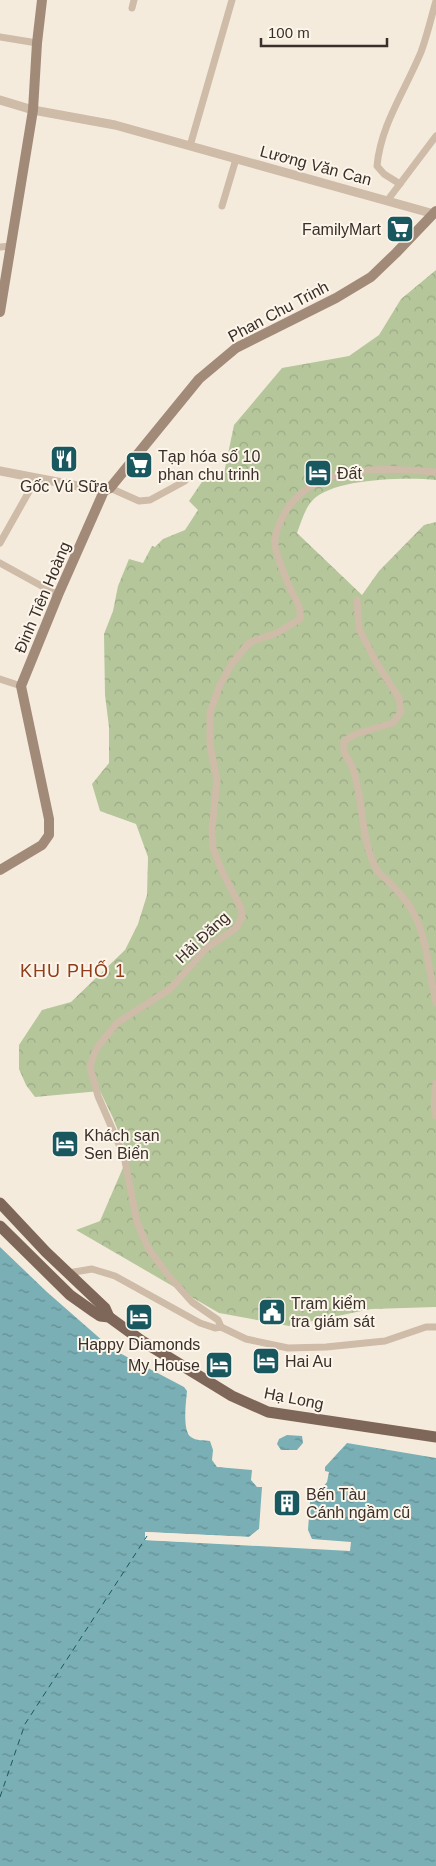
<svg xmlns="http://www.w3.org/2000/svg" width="436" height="1866" viewBox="0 0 436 1866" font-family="Helvetica,sans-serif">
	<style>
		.forest { fill: url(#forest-crowns) }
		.water { fill: url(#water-ripples) }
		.pier { fill: #f5ebdd }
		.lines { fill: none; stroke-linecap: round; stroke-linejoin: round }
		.ferry { stroke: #1a5860; stroke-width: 1; stroke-dasharray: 6 5; stroke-linecap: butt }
		.minor { stroke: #cebba8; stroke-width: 7 }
		.tertiary { stroke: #cebba8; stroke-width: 9 }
		.secondary { stroke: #a28a79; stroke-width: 10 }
		.primary { stroke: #7e6758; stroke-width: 11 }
		.labels { text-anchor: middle; stroke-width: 4; stroke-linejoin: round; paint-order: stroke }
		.street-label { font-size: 16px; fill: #3a2f29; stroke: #fcf5ea }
		.poi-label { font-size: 16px; fill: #3a2f29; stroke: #fcf5ea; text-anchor: start }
		.neighbourhood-label { font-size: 18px; letter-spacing: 1px; fill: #913c1a; stroke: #fcf5ea }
	</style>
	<defs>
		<pattern id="forest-crowns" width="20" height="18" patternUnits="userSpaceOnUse" patternTransform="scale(1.25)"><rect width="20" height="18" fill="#b5c69b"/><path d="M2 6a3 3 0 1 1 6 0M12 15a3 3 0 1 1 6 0" fill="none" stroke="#9caa86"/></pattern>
		<pattern id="water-ripples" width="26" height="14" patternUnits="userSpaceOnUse" patternTransform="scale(1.25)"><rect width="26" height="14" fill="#79afb5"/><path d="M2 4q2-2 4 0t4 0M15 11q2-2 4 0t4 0" fill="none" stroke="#648f93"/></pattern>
	</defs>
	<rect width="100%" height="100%" fill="#f5ebdd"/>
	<path class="forest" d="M436,270V480C407,477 332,478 312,501C304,510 301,523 297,533L362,595L379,571L424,525L436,522V1307L371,1309L289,1326L219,1313L76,1230L100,1221L128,1156L113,1118L100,1091L35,1097L26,1085L19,1069V1045L42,1010L71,1002L125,950L138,924L147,895L148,857L136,824L100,811L92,784L109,763V727L105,695L104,634L113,611L118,586L129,559L143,563L152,546L155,547L163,539L185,530L198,510L189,501L210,470L224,473L234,425L282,368L349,356L379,335L401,299Z"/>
	<g class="water">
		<path d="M0,1247L47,1292L112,1349L184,1387L187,1391C186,1402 182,1431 191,1437C196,1441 204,1440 210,1441L213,1450L212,1460L217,1467L252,1470L251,1480L257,1487H262L259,1529L249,1537L145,1532V1540L350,1551L351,1542L312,1539L308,1530L311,1489L322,1488L327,1482L329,1472L325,1471V1467L347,1443L436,1458V1866H0Z"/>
		<path d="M287,1435L302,1436L303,1443L297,1450H281L277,1444L279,1439Z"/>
	</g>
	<path class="pier" d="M259,1529L258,1532L250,1539L147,1535V1538L258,1543V1545L145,1540V1532L249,1537Z"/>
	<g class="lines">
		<path class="ferry" d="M0,1797L25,1724L147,1536"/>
		<g class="minor">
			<path d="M132,8L134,0"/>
			<path d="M0,37L37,43"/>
			<path d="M190,146L232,0"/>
			<path d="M400,184L384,174L377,166C381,124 405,91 421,52C427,36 431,18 436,1"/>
			<path d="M387,201L436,136"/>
			<path d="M222,206L236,159"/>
			<path d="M0,247L12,246"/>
			<path d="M110,488L139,501L150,500L185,481"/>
			<path d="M0,543L36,479"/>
			<path d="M0,563L58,595"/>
			<path d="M357,600L359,629L376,662L399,698L401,712L393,723L356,734L344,741C343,759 348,755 353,769C364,801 360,840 377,870C379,874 384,877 388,881C397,890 408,902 414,914C428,941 429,974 436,1003"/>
			<path d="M0,679L21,686"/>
			<path d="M436,1083L434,1105L436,1116"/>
			<path d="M68,1273L92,1269L115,1276L200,1323L215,1328L221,1327L218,1320L192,1302L167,1274L148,1248L137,1222L124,1156L98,1096L90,1067L95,1052L99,1045L117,1023L170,989L207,948L236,928L242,917L241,908L222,871L213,848L212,829L217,780L210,745V712L220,685L231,665L247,645L253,641L277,633L300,619C302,607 295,599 290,588C286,579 276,554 275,545C274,534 279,525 283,516C310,463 386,467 436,472"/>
			<path d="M221,1327L246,1339L288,1348L326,1347L385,1341L426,1327H436"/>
		</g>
		<g class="tertiary">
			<path d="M0,100L33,110L115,125L434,214"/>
			<path d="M0,471L104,491"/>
		</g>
		<g class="secondary">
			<path d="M0,312L33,110L37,43L42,0"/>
			<path d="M0,870L42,845L49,835V819L21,686L58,595L104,491L110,488L199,379L236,348L336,298L371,277L396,253L436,211"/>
		</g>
		<g class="primary">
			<path d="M0,1203L46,1252L105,1308L109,1317"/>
			<path d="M0,1226L70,1295L94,1312L100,1316L109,1317L142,1341L232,1396L268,1412L436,1437"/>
		</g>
	</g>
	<defs>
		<g id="supermarket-square" transform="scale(1.4375)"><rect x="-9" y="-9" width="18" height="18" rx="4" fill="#1a5860" stroke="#fcf5ea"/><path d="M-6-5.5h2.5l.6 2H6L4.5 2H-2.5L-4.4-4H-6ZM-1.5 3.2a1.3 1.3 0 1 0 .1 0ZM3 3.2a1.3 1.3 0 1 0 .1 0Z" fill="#fff"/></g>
		<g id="restaurant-square" transform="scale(1.4375)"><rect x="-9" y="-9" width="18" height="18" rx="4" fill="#1a5860" stroke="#fcf5ea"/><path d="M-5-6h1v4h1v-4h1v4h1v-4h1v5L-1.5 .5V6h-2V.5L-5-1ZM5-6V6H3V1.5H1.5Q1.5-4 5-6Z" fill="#fff"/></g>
		<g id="hotel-square" transform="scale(1.4375)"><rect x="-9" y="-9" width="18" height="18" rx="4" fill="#1a5860" stroke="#fcf5ea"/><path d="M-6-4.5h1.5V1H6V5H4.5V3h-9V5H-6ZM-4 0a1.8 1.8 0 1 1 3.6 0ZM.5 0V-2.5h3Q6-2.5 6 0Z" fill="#fff"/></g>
		<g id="civic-square" transform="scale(1.4375)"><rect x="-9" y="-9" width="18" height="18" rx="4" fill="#1a5860" stroke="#fcf5ea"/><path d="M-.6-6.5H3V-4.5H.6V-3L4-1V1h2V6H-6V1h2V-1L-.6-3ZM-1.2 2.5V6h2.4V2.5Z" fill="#fff"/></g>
		<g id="building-square" transform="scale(1.4375)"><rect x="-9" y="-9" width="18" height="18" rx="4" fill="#1a5860" stroke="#fcf5ea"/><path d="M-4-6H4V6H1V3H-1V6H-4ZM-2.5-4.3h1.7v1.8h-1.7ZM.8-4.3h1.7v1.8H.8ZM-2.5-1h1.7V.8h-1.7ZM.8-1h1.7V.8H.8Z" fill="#fff"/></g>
	</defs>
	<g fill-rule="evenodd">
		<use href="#supermarket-square" x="400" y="229"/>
		<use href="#restaurant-square" x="64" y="459"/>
		<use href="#supermarket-square" x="139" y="465"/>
		<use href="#hotel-square" x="318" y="473"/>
		<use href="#hotel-square" x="65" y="1144"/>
		<use href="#civic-square" x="272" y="1312"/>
		<use href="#hotel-square" x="139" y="1317"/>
		<use href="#hotel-square" x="266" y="1361"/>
		<use href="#hotel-square" x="219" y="1365"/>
		<use href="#building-square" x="287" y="1503"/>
	</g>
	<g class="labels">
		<g class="street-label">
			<text transform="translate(316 165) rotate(15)" y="6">Lương Văn Can</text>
			<text transform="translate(278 311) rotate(-28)" y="6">Phan Chu Trinh</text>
			<text transform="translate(42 597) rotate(-67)" y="6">Đinh Tiên Hoàng</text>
			<text transform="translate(202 937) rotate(-43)" y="6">Hải Đăng</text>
			<text transform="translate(294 1398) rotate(11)" y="6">Hạ Long</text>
		</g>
		<g class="poi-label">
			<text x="381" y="235" text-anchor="end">FamilyMart</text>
			<text x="158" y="462">Tạp hóa số 10<tspan x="158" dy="18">phan chu trinh</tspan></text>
			<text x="337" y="479">Đất</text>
			<text x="64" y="492" text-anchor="middle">Gốc Vú Sữa</text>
			<text x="84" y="1141">Khách sạn<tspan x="84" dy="18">Sen Biển</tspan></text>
			<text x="291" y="1309">Trạm kiểm<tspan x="291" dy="18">tra giám sát</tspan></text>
			<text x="139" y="1350" text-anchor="middle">Happy Diamonds</text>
			<text x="285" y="1367">Hai Au</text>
			<text x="200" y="1371" text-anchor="end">My House</text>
			<text x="306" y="1500">Bến Tàu<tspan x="306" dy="18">Cánh ngầm cũ</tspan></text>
		</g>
		<g class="neighbourhood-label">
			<text x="73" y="977">KHU PHỐ 1</text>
		</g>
	</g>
	<path d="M261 38v8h126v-8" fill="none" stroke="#3a2f29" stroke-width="2.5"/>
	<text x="268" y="38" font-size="15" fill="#3a2f29" stroke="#fcf5ea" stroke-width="4" paint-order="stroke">100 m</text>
</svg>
